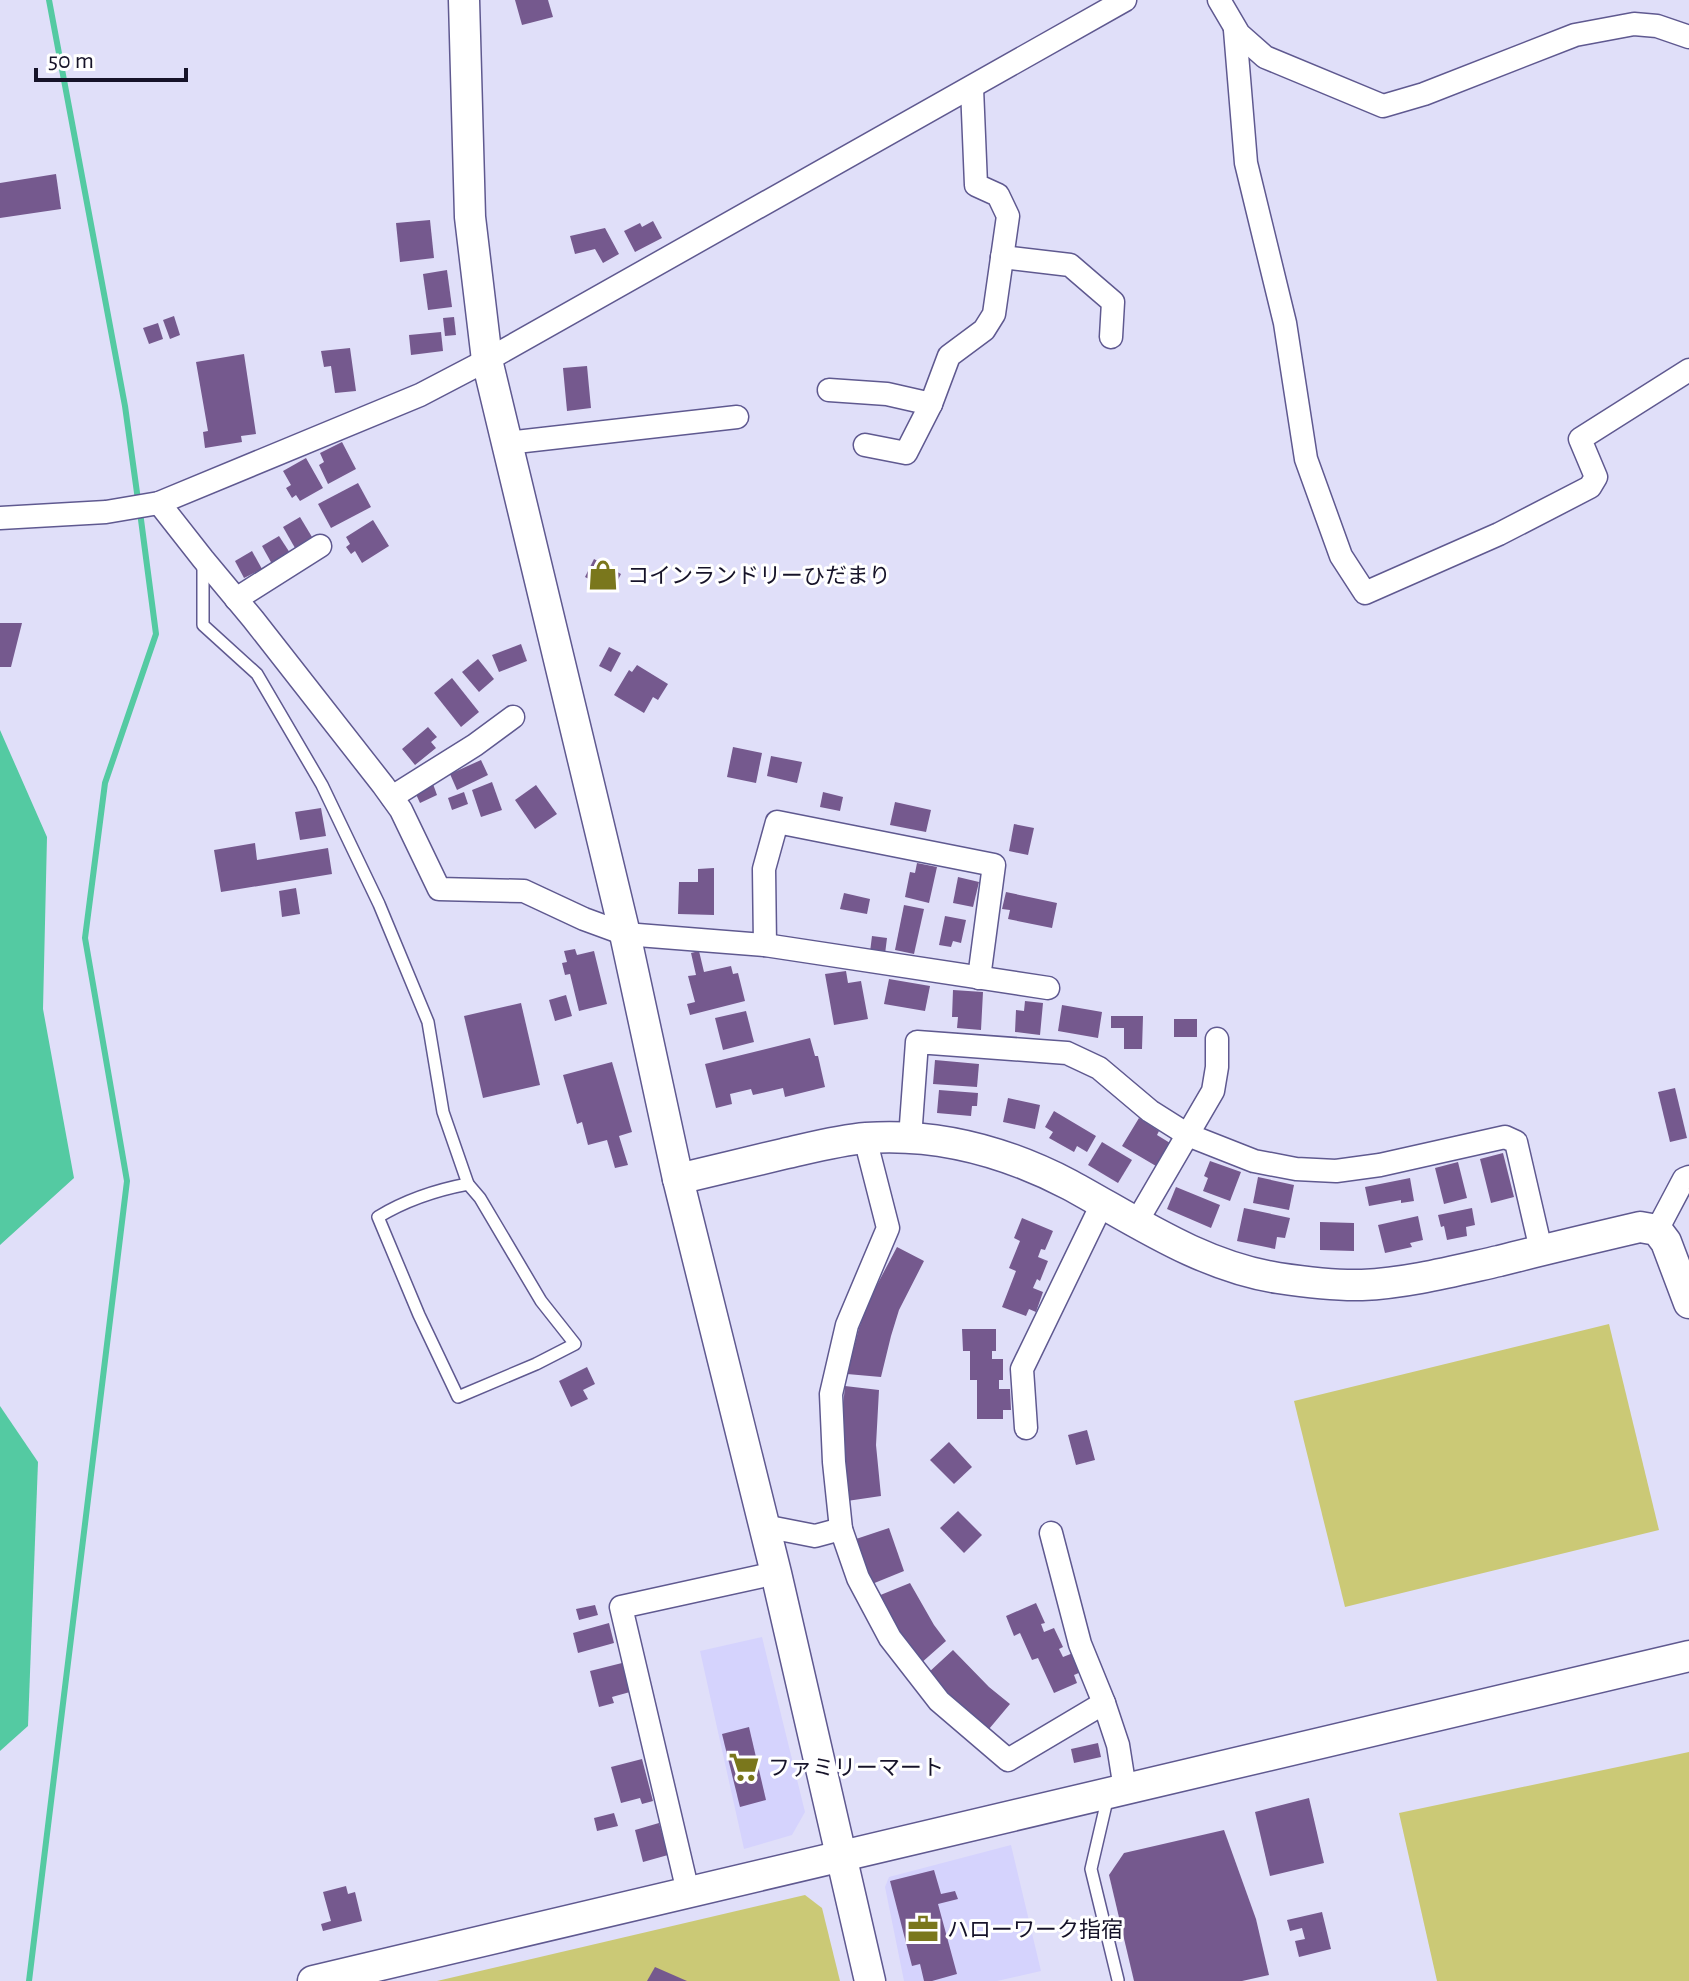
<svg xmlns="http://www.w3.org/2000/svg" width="1689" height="1981" viewBox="0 0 1689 1981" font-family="'Alegreya Sans','Noto Sans JP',sans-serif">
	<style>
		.built { fill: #d5d3fd }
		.green { fill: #cbc976 }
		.water { fill: #54caa2 }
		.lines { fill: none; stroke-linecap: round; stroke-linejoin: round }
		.stream { stroke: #54caa2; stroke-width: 6 }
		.building { fill: #75598e }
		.lane-casing { stroke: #5f5990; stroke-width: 14 }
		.street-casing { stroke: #5f5990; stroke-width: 25 }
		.secondary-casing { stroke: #5f5990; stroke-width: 33 }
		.lane { stroke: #fff; stroke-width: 11 }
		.street { stroke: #fff; stroke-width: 22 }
		.secondary { stroke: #fff; stroke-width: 30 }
		.labels { text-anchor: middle; stroke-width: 6; stroke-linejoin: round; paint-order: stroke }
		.poi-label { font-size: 22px; fill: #161329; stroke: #fff; text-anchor: start }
	</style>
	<rect width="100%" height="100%" fill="#e0dff9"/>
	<g class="built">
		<path d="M762,1637L805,1812L792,1835L744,1849L700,1651Z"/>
		<path d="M1011,1845L1041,1971L997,1981H904L885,1887L889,1877Z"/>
	</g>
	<g class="green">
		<path d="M1609,1324L1659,1530L1345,1607L1294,1401Z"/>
		<path d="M1689,1752V1981H1437L1399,1813Z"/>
		<path d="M805,1895L822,1908L840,1981H437Z"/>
	</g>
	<g class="water">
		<path d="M0,730L47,837L43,1009L74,1178L0,1245Z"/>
		<path d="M0,1406L38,1462L28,1726L0,1751Z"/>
	</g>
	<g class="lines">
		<g class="stream">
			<path d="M49,0L125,406L138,500"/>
			<path d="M29,1981L127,1181L85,938L105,783L156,634L140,512"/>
		</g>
	</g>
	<g class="building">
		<path d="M515,0H548L553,17L522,25Z"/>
		<path d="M56,174L61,209L0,218V183Z"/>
		<path d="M430,220L434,258L400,262L396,223Z"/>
		<path d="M653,221L662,238L635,252L624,231L640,223L642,227Z"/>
		<path d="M605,228L619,254L603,263L595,249L575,254L570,236Z"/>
		<path d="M447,270L452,307L428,310L423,274Z"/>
		<path d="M174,316L180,335L170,339L163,320Z"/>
		<path d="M454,317L456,335L445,336L443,318Z"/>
		<path d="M158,323L163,339L149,344L143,328Z"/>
		<path d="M441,332L443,351L411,355L409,335Z"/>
		<path d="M350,348L356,391L335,393L331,366L324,367L321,351Z"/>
		<path d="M244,354L256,434L241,436L242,442L205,448L203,432L208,431L196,362Z"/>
		<path d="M587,366L591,408L567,411L563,368Z"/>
		<path d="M342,442L356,469L328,484L319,465L324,462L320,453Z"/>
		<path d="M306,458L323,488L300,501L296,495L292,498L286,488L291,485L283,471Z"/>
		<path d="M358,483L371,507L331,528L318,504Z"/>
		<path d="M300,517L312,537L295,548L283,527Z"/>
		<path d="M373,520L389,546L362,563L355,551L351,554L346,547L350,544L346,537Z"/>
		<path d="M279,536L290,553L272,564L262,546Z"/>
		<path d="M252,551L262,569L244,578L235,561Z"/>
		<path d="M594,559L621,574L612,591L585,577Z"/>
		<path d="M0,623H22L11,667H0Z"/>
		<path d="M521,644L527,661L499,672L492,655Z"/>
		<path d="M609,647L621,653L611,672L599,666Z"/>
		<path d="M478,659L494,679L479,692L462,672Z"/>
		<path d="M637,665L668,684L658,700L653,697L644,713L614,695L629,670L632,672Z"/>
		<path d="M452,678L479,712L461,727L434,693Z"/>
		<path d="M428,727L437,737L431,742L436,748L415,765L402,749Z"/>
		<path d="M733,747L762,753L756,783L727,777Z"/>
		<path d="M771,756L802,762L797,783L767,776Z"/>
		<path d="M481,760L488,775L457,790L450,774Z"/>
		<path d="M492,782L502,810L481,817L472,790Z"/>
		<path d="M433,784L437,795L420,803L415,792Z"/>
		<path d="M536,785L557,814L535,829L515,800Z"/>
		<path d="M464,792L468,804L452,810L448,798Z"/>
		<path d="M823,792L843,797L840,811L820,807Z"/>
		<path d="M895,802L931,810L926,832L890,825Z"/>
		<path d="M321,808L326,836L300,840L295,812Z"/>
		<path d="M1014,824L1034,828L1028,855L1009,851Z"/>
		<path d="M255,843L257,860L328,848L332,874L221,892L214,850Z"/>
		<path d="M917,863L937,867L929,903L905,897L910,872L915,873Z"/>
		<path d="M714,868V915L678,914L679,882H698V869Z"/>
		<path d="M958,877L979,882L973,907L953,903Z"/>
		<path d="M296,888L300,914L282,917L279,891Z"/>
		<path d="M1006,892L1057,903L1052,928L1008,919L1010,910L1002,909Z"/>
		<path d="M844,893L870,899L867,914L840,909Z"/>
		<path d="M904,905L924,909L914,954L895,950Z"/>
		<path d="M945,916L966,920L961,943L953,941L951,947L939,945Z"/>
		<path d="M872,936L887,938L885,954L870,952Z"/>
		<path d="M575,949L577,955L594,951L607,1004L579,1011L570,974L565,975L562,963L567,962L564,951Z"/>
		<path d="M699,951L704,972L731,966L733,974L738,973L745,1001L690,1015L687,1004L695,1002L688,976L696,975L691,953Z"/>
		<path d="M846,971L848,983L861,981L868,1019L834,1025L825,974Z"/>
		<path d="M889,979L930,986L925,1011L884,1004Z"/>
		<path d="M953,990L983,992L981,1030L957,1028L958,1017H952Z"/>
		<path d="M566,995L572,1016L555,1021L549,1000Z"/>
		<path d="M1025,1001L1043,1003L1040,1035L1015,1032L1016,1010L1024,1011Z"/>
		<path d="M521,1003L540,1085L483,1098L464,1016Z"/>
		<path d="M1062,1005L1102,1012L1098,1038L1058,1031Z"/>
		<path d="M746,1011L754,1042L723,1050L715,1018Z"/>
		<path d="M1111,1016H1143L1142,1049H1124V1028H1111Z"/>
		<rect x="1174" y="1019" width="23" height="18"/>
		<path d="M810,1038L815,1056H818L825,1087L785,1097L783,1088L753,1095L751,1089L730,1094L732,1104L716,1108L705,1064Z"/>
		<path d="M935,1060L979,1064L977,1087L933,1084Z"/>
		<path d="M612,1062L632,1132L619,1136L628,1165L615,1168L607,1140L588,1145L582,1122L577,1124L563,1075Z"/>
		<path d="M1675,1088L1687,1138L1670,1142L1658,1092Z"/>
		<path d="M939,1090L978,1093L977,1106H972L971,1116L937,1113Z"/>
		<path d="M1008,1098L1040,1105L1035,1129L1003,1122Z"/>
		<path d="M1054,1111L1096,1136L1087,1152L1077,1146L1074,1152L1049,1138L1053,1132L1045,1127Z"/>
		<path d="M1139,1118L1159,1131L1157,1135L1170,1143L1156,1166L1122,1146Z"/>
		<path d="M1102,1142L1132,1160L1118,1183L1088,1165Z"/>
		<path d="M1503,1153L1514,1197L1491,1203L1480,1159Z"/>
		<path d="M1210,1161L1241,1172L1230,1201L1203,1191L1208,1178L1204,1176Z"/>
		<path d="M1458,1162L1467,1198L1444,1204L1435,1168Z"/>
		<path d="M1258,1177L1294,1185L1289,1210L1253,1203Z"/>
		<path d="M1410,1178L1414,1201L1401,1203V1200L1369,1206L1365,1187Z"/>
		<path d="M1176,1187L1220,1205L1211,1228L1167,1209Z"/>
		<path d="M1244,1208L1290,1218L1285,1238L1277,1237L1275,1249L1237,1241Z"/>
		<path d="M1472,1208L1475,1225L1466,1227L1467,1236L1447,1240L1444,1226L1441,1227L1438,1215Z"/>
		<path d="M1418,1216L1423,1240L1410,1243L1412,1247L1385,1253L1378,1225Z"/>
		<path d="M1022,1218L1053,1231L1045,1250L1041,1249L1038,1257L1048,1261L1040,1281L1037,1279L1033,1288L1043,1292L1036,1312L1029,1309L1026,1316L1002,1307L1016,1271L1009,1268L1020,1241L1014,1238Z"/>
		<path d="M1320,1222L1354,1223V1251L1320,1250Z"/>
		<path d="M897,1247L924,1261L899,1310L891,1336L881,1377L847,1374L859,1328L869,1300Z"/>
		<path d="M962,1329H996V1351H992V1359H1003V1380H999V1389H1010L1011,1410H1003V1419H977V1380H970V1351H963Z"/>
		<path d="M587,1367L595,1384L583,1390L588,1399L571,1407L559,1381Z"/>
		<path d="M845,1386L879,1390L876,1445L881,1496L847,1501L842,1416Z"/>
		<path d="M1087,1430L1095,1460L1076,1465L1068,1435Z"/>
		<path d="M949,1442L972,1467L954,1484L930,1460Z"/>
		<path d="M958,1511L982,1535L964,1553L940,1528Z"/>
		<path d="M889,1528L904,1571L872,1584L856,1539Z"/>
		<path d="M910,1583L934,1625L946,1641L920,1664L905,1643L878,1596Z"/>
		<path d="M1036,1603L1045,1623L1041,1624L1044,1632L1054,1628L1063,1647L1059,1649L1063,1657L1073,1653L1081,1672L1074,1675L1077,1683L1054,1693L1038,1658L1032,1660L1020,1633L1014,1636L1006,1616Z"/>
		<path d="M595,1605L598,1615L579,1620L576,1609Z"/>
		<path d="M609,1623L614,1643L578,1653L573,1633Z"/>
		<path d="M953,1650L989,1687L1010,1704L989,1729L965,1711L928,1673Z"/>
		<path d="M622,1663L630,1692L612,1697L614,1703L599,1707L590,1671Z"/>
		<path d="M749,1727L766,1800L740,1807L722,1734Z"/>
		<path d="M1098,1743L1101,1757L1074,1763L1071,1749Z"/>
		<path d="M642,1759L653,1801L642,1804L640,1798L621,1803L611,1767Z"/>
		<path d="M1309,1798L1324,1863L1270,1876L1255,1812Z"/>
		<path d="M614,1813L618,1826L597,1831L594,1818Z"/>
		<path d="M659,1823L668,1855L643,1862L635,1830Z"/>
		<path d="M1224,1830L1256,1919L1269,1975L1242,1981H1134L1109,1875L1124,1853Z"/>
		<path d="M934,1870L941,1894L955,1891L958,1899L938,1904L957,1974L932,1981H924L920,1964L912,1966L890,1881Z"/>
		<path d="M346,1886L348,1894L355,1892L362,1921L323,1931L321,1924L331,1921L323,1892Z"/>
		<path d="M1322,1912L1331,1949L1299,1957L1295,1941L1305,1939L1302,1928L1290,1931L1287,1920Z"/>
		<path d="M655,1967L687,1981H647Z"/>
	</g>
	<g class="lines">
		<g class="lane-casing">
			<g id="lane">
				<path d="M203,564V625L257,674L322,785L379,904L428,1022L443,1112L468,1184"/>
				<path d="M468,1184L480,1198L541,1301L575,1344L536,1364L458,1397L419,1315L378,1217C406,1200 436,1190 468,1184Z"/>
				<path d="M1108,1796L1091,1869L1118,1980"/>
			</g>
		</g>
		<g class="street-casing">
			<g id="street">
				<path d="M1219,0L1239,34L1265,57L1383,106L1424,94L1575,35L1634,24L1657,26L1689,37"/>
				<path d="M1235,30L1246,163L1285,323L1306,459L1341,556L1365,593L1499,534L1590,487L1596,477L1580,439L1689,370"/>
				<path d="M1002,257L1070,265L1113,302L1111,337"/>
				<path d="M829,390L887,394L931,404"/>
				<path d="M507,443L737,417"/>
				<path d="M865,445L906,453L931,404L949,356L984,330L994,314L1008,216L998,195L976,185L972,88"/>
				<path d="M159,503L203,559L253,619L383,785L401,810L439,889L524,891L584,919L625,934L765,945L1048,988"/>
				<path d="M0,518L106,512L159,503L420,395L487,360L1125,0"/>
				<path d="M236,599L320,546"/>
				<path d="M392,797L475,745L513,717"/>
				<path d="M765,945L764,869L777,822L994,865L979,978"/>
				<path d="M865,1138L888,1228L847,1325L831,1394L834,1462L841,1529L858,1578L890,1638L939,1701L1008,1760L1104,1703"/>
				<path d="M910,1138L917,1042L1067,1053L1099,1068L1150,1111L1188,1135L1254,1161L1296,1169L1336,1171L1380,1165L1505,1137L1516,1142L1541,1250"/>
				<path d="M1136,1223L1213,1091L1217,1067V1039"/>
				<path d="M1657,1230L1684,1179L1689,1177"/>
				<path d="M1026,1428L1022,1369L1102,1204"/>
				<path d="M764,1526L815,1536L841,1529"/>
				<path d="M1051,1533L1080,1644L1104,1703L1118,1745L1125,1789"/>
				<path d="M688,1892L621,1607L776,1573"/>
			</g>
		</g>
		<g class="secondary-casing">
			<g id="secondary">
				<path d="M464,0L470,217L487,360L625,934L678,1179L776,1573L870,1981"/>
				<path d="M678,1179C713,1171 748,1162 783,1154C810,1148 839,1140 866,1138C937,1133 1007,1152 1070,1185C1136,1221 1201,1266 1278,1278C1305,1282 1334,1286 1362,1285C1408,1283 1454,1271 1499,1261C1546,1249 1593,1238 1640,1227L1657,1230L1666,1242L1689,1303"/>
				<path d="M313,1981L1689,1656"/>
			</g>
		</g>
		<use href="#lane" class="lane"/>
		<use href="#street" class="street"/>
		<use href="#secondary" class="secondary"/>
	</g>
	<defs>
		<g id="shop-bare" transform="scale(2.4)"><path d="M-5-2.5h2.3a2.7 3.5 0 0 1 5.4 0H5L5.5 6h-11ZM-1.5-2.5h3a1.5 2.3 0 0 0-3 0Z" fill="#7a771c" stroke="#fff" stroke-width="2.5" paint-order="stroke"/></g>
		<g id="supermarket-bare" transform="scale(2.4)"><path d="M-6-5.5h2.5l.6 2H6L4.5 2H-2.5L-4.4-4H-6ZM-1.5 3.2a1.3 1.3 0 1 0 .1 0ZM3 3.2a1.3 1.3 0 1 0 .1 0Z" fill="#7a771c" stroke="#fff" stroke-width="2.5" paint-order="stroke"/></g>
		<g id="office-bare" transform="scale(2.4)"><path d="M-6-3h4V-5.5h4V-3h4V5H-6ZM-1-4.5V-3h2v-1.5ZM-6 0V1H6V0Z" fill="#7a771c" stroke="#fff" stroke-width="2.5" paint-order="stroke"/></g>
	</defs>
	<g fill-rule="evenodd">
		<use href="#shop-bare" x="603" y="575"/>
		<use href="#supermarket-bare" x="744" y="1767"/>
		<use href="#office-bare" x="923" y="1929"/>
	</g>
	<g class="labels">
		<g class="poi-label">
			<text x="627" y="583">コインランドリーひだまり</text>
			<text x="768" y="1775">ファミリーマート</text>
			<text x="947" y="1937">ハローワーク指宿</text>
		</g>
	</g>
	<path d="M36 68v12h150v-12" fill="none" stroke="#161329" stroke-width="4"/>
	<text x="48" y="68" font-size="24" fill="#161329" stroke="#ffffff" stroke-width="6" paint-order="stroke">50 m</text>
</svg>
